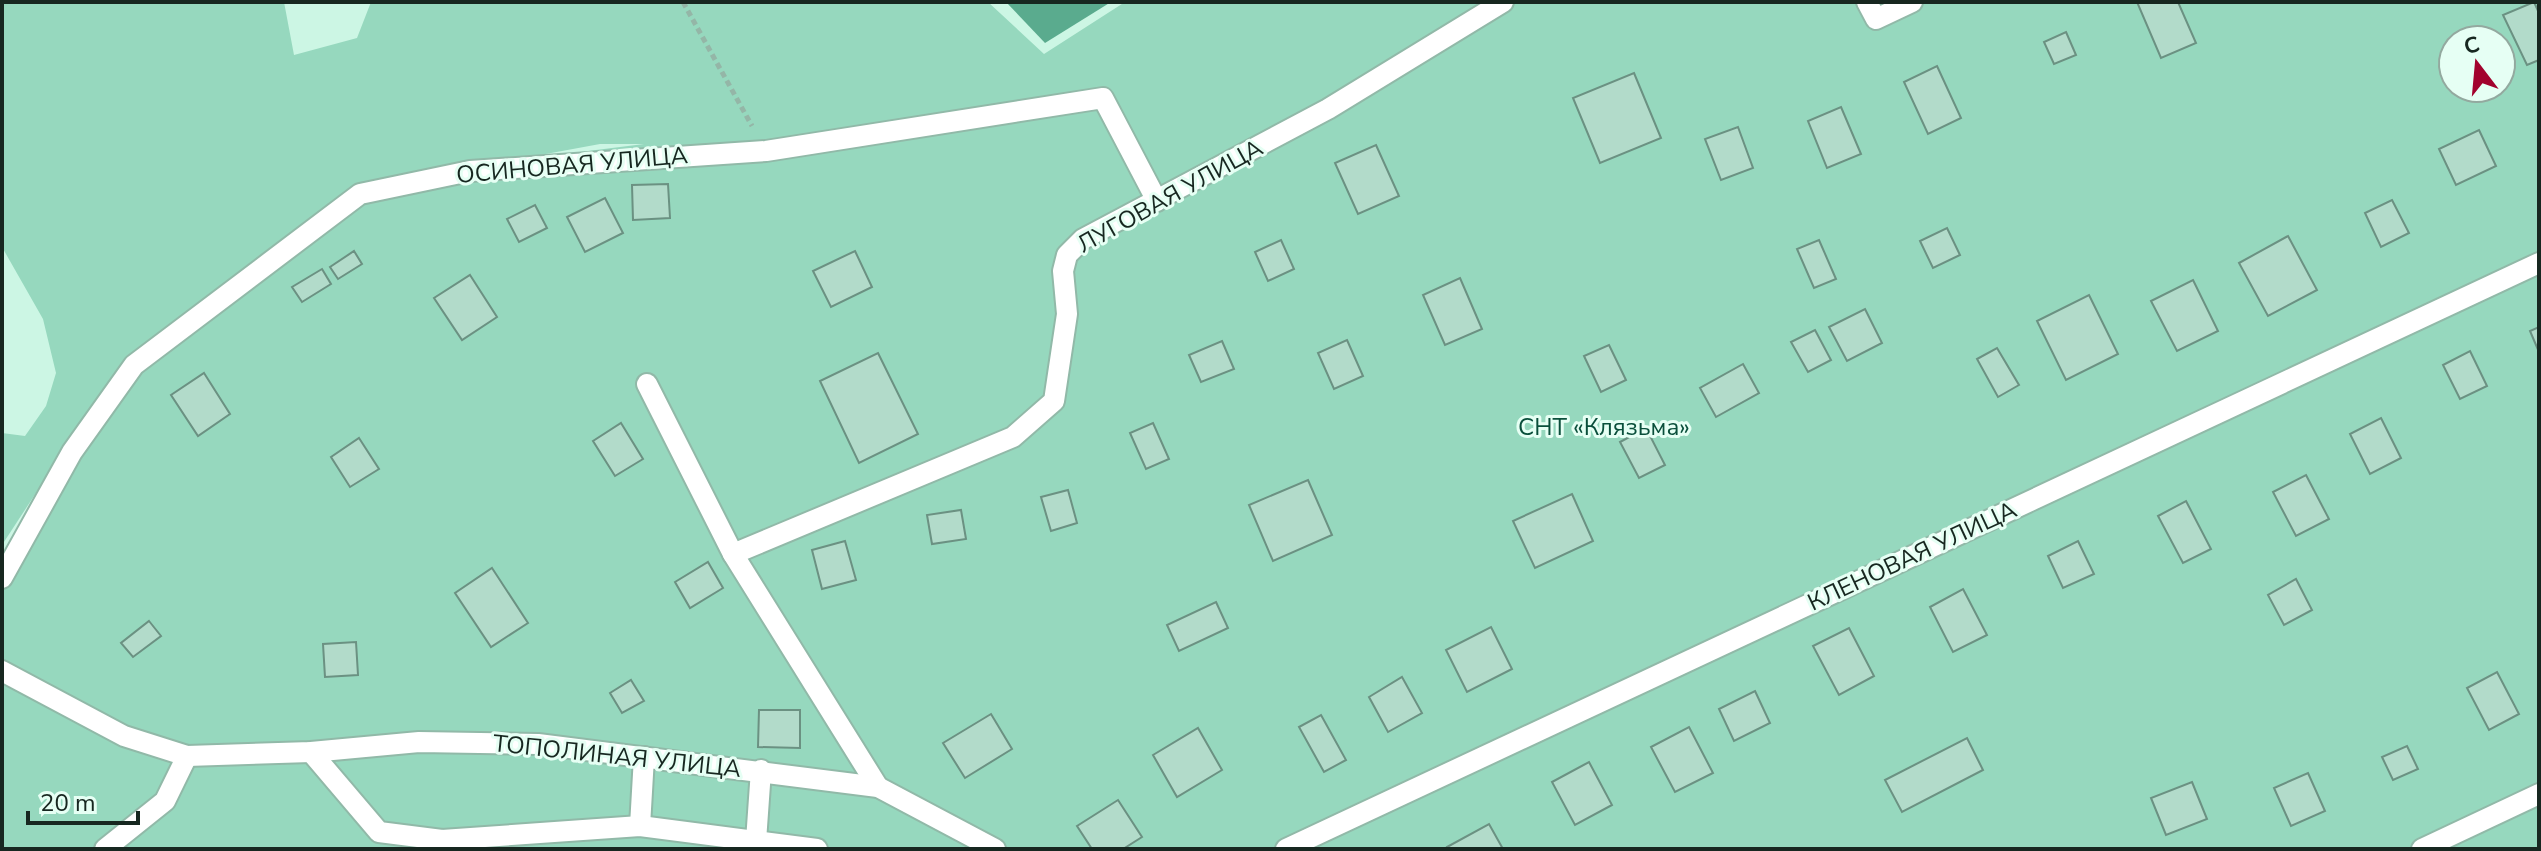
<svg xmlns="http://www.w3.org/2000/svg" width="2541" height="851" viewBox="0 0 2541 851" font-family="'Nunito Sans',sans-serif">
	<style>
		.green { fill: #96d8be; fill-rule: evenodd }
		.water { fill: #5aab8e }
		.building { fill: #b2dbca; stroke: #6b9182; stroke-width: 2 }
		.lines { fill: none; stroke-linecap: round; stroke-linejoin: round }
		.lane-casing { stroke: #91b9a8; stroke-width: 24 }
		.path { stroke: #94b6a7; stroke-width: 5; stroke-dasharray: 6 4; stroke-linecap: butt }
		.lane { stroke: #fff; stroke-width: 20 }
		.labels { text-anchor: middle; stroke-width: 6; stroke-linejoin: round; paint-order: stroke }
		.street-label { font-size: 24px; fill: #172720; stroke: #e6fff4 }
		.park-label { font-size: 24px; fill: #0a4f3b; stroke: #e6fff4 }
	</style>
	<rect width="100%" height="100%" fill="#ccf6e4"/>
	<path class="green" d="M2,2H284L294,55L357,38L371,2H988L1044,54L1125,2H2539V849H2V587L92,407L2,545V433L25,436L46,406L56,373L43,319L2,247ZM2453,40H2501V88H2453ZM600,144H644L524,159V158Z"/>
	<path class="water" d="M1006,2H1111L1045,43Z"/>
	<g class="building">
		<path d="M2137,2H2178L2196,43L2161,58Z"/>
		<path d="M2534,2L2539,13V60L2527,65L2503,15Z"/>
		<path d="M2066,32L2076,55L2054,64L2044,42Z"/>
		<path d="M1937,66L1961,118L1928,134L1904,82Z"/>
		<path d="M1634,73L1661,138L1600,163L1573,98Z"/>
		<path d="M1841,107L1861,154L1827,168L1808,121Z"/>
		<path d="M1738,127L1753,168L1721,180L1705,139Z"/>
		<path d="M2479,130L2496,166L2456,185L2439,149Z"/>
		<path d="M1376,145L1399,196L1358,214L1335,163Z"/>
		<path d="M668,184L670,218L633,220L632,185Z"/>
		<path d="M605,198L623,233L585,252L567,217Z"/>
		<path d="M2392,200L2409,233L2381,247L2365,213Z"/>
		<path d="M535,205L547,228L519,242L507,219Z"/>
		<path d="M1947,228L1960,255L1933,268L1920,241Z"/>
		<path d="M2288,236L2317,290L2268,316L2239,263Z"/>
		<path d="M1281,240L1294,269L1268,281L1255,252Z"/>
		<path d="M1819,240L1836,279L1814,288L1797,249Z"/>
		<path d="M354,251L362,264L338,279L330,267Z"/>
		<path d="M855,251L872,287L831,307L813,271Z"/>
		<path d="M322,269L331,284L302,302L292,287Z"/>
		<path d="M470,275L497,317L462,340L434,298Z"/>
		<path d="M1460,278L1482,329L1445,345L1423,295Z"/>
		<path d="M2193,280L2218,331L2177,351L2151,301Z"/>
		<path d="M2089,295L2118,354L2066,380L2037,321Z"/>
		<path d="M1865,309L1882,343L1847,361L1829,327Z"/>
		<path d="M2539,327V352L2530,331Z"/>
		<path d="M1815,330L1831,360L1808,372L1791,342Z"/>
		<path d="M1347,340L1363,376L1334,389L1318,353Z"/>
		<path d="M1222,341L1234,369L1201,382L1189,355Z"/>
		<path d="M1609,345L1626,380L1601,392L1584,356Z"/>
		<path d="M1997,348L2019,385L1998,397L1977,359Z"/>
		<path d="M2470,351L2487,386L2460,399L2443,365Z"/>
		<path d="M878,353L918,434L859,463L820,381Z"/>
		<path d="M1743,364L1759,393L1716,417L1700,388Z"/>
		<path d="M204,373L230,414L198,436L171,395Z"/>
		<path d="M2381,418L2401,458L2370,474L2350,434Z"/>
		<path d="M621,423L643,459L615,476L593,441Z"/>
		<path d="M1153,423L1169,459L1146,469L1130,433Z"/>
		<path d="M1646,428L1665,465L1639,478L1620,442Z"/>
		<path d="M359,438L379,469L350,487L331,457Z"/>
		<path d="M2306,475L2329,519L2296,536L2273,492Z"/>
		<path d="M1308,480L1332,535L1273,561L1249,505Z"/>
		<path d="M1068,490L1077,523L1051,531L1041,497Z"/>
		<path d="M1572,494L1593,541L1535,568L1513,521Z"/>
		<path d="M2186,501L2211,549L2183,563L2158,516Z"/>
		<path d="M961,510L966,539L932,544L927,515Z"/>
		<path d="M845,541L856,580L822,589L812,550Z"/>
		<path d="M2078,541L2094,574L2063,588L2048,556Z"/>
		<path d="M708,562L723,588L690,608L675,582Z"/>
		<path d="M492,568L528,623L491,647L455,593Z"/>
		<path d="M2296,579L2312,610L2284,625L2268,595Z"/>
		<path d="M1963,589L1987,635L1953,652L1930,607Z"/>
		<path d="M1216,602L1228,628L1179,651L1167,625Z"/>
		<path d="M149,621L161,636L133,657L121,643Z"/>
		<path d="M1491,627L1512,669L1467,692L1446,650Z"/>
		<path d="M1849,628L1874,676L1839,695L1813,646Z"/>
		<path d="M356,642L358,675L325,677L323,644Z"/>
		<path d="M2497,672L2519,714L2489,730L2467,688Z"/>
		<path d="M1402,677L1422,713L1388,732L1369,697Z"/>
		<path d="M631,680L644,701L622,713L610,693Z"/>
		<path d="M1755,691L1770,723L1734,741L1719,709Z"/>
		<path d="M759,710H800V748L758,747Z"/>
		<path d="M991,714L1012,749L965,778L943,743Z"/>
		<path d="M1321,715L1346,760L1324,772L1299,727Z"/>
		<path d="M1689,727L1713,773L1675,792L1651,747Z"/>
		<path d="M1198,728L1222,770L1177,797L1153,755Z"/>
		<path d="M1967,738L1983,770L1902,812L1885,780Z"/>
		<path d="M2407,746L2418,769L2393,780L2382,757Z"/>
		<path d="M1589,762L1612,805L1575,825L1552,782Z"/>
		<path d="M2308,773L2325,811L2291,826L2274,788Z"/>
		<path d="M2192,782L2207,819L2166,835L2151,798Z"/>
		<path d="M1118,800L1142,837L1123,849H1092L1077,826Z"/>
		<path d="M1489,824L1503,849H1448L1447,847Z"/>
	</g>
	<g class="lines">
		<g class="lane-casing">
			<g id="lane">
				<path d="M1867,2L1876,19L1912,2"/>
				<path d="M647,384L733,554L878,787"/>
				<path d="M733,554L1013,437L1054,401L1067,314L1063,271L1067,255L1083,239L1328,109L1503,2"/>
				<path d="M2,578L72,452L134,365L360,194L470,171L766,151L1103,98L1157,201"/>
				<path d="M2,671L124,736L187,756L311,752L419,742L538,744L878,787L995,849"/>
				<path d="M311,752L379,832L442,840L640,826L817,849"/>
				<path d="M640,826L644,757"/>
				<path d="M756,841L761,770"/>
				<path d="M105,849L165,801L187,756"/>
				<path d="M1286,849L2539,263"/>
				<path d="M2422,849L2539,794"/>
			</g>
		</g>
		<path class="path" d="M683,2L752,126"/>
		<use href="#lane" class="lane"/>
	</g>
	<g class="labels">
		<g class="street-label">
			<text transform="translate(572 165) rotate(-5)" y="8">ОСИНОВАЯ УЛИЦА</text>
			<text transform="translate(1170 196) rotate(-29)" y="8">ЛУГОВАЯ УЛИЦА</text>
			<text transform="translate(1912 556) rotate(-25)" y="8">КЛЕНОВАЯ УЛИЦА</text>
			<text transform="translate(617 756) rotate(6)" y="8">ТОПОЛИНАЯ УЛИЦА</text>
		</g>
		<g class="park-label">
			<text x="1604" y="435">СНТ «Клязьма»</text>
		</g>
	</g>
	<rect width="2541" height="851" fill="none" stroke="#172720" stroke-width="8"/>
	<g transform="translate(2477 64) rotate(344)"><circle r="38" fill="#e6fff4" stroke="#93a99f" stroke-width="2"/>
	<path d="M0-6L14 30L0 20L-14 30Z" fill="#a2022d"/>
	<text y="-12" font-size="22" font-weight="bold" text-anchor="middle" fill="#172720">С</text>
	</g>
	<path d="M28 811v12h110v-12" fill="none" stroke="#172720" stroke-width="4"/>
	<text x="40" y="811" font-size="24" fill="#172720" stroke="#e6fff4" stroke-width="6" paint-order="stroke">20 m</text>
</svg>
